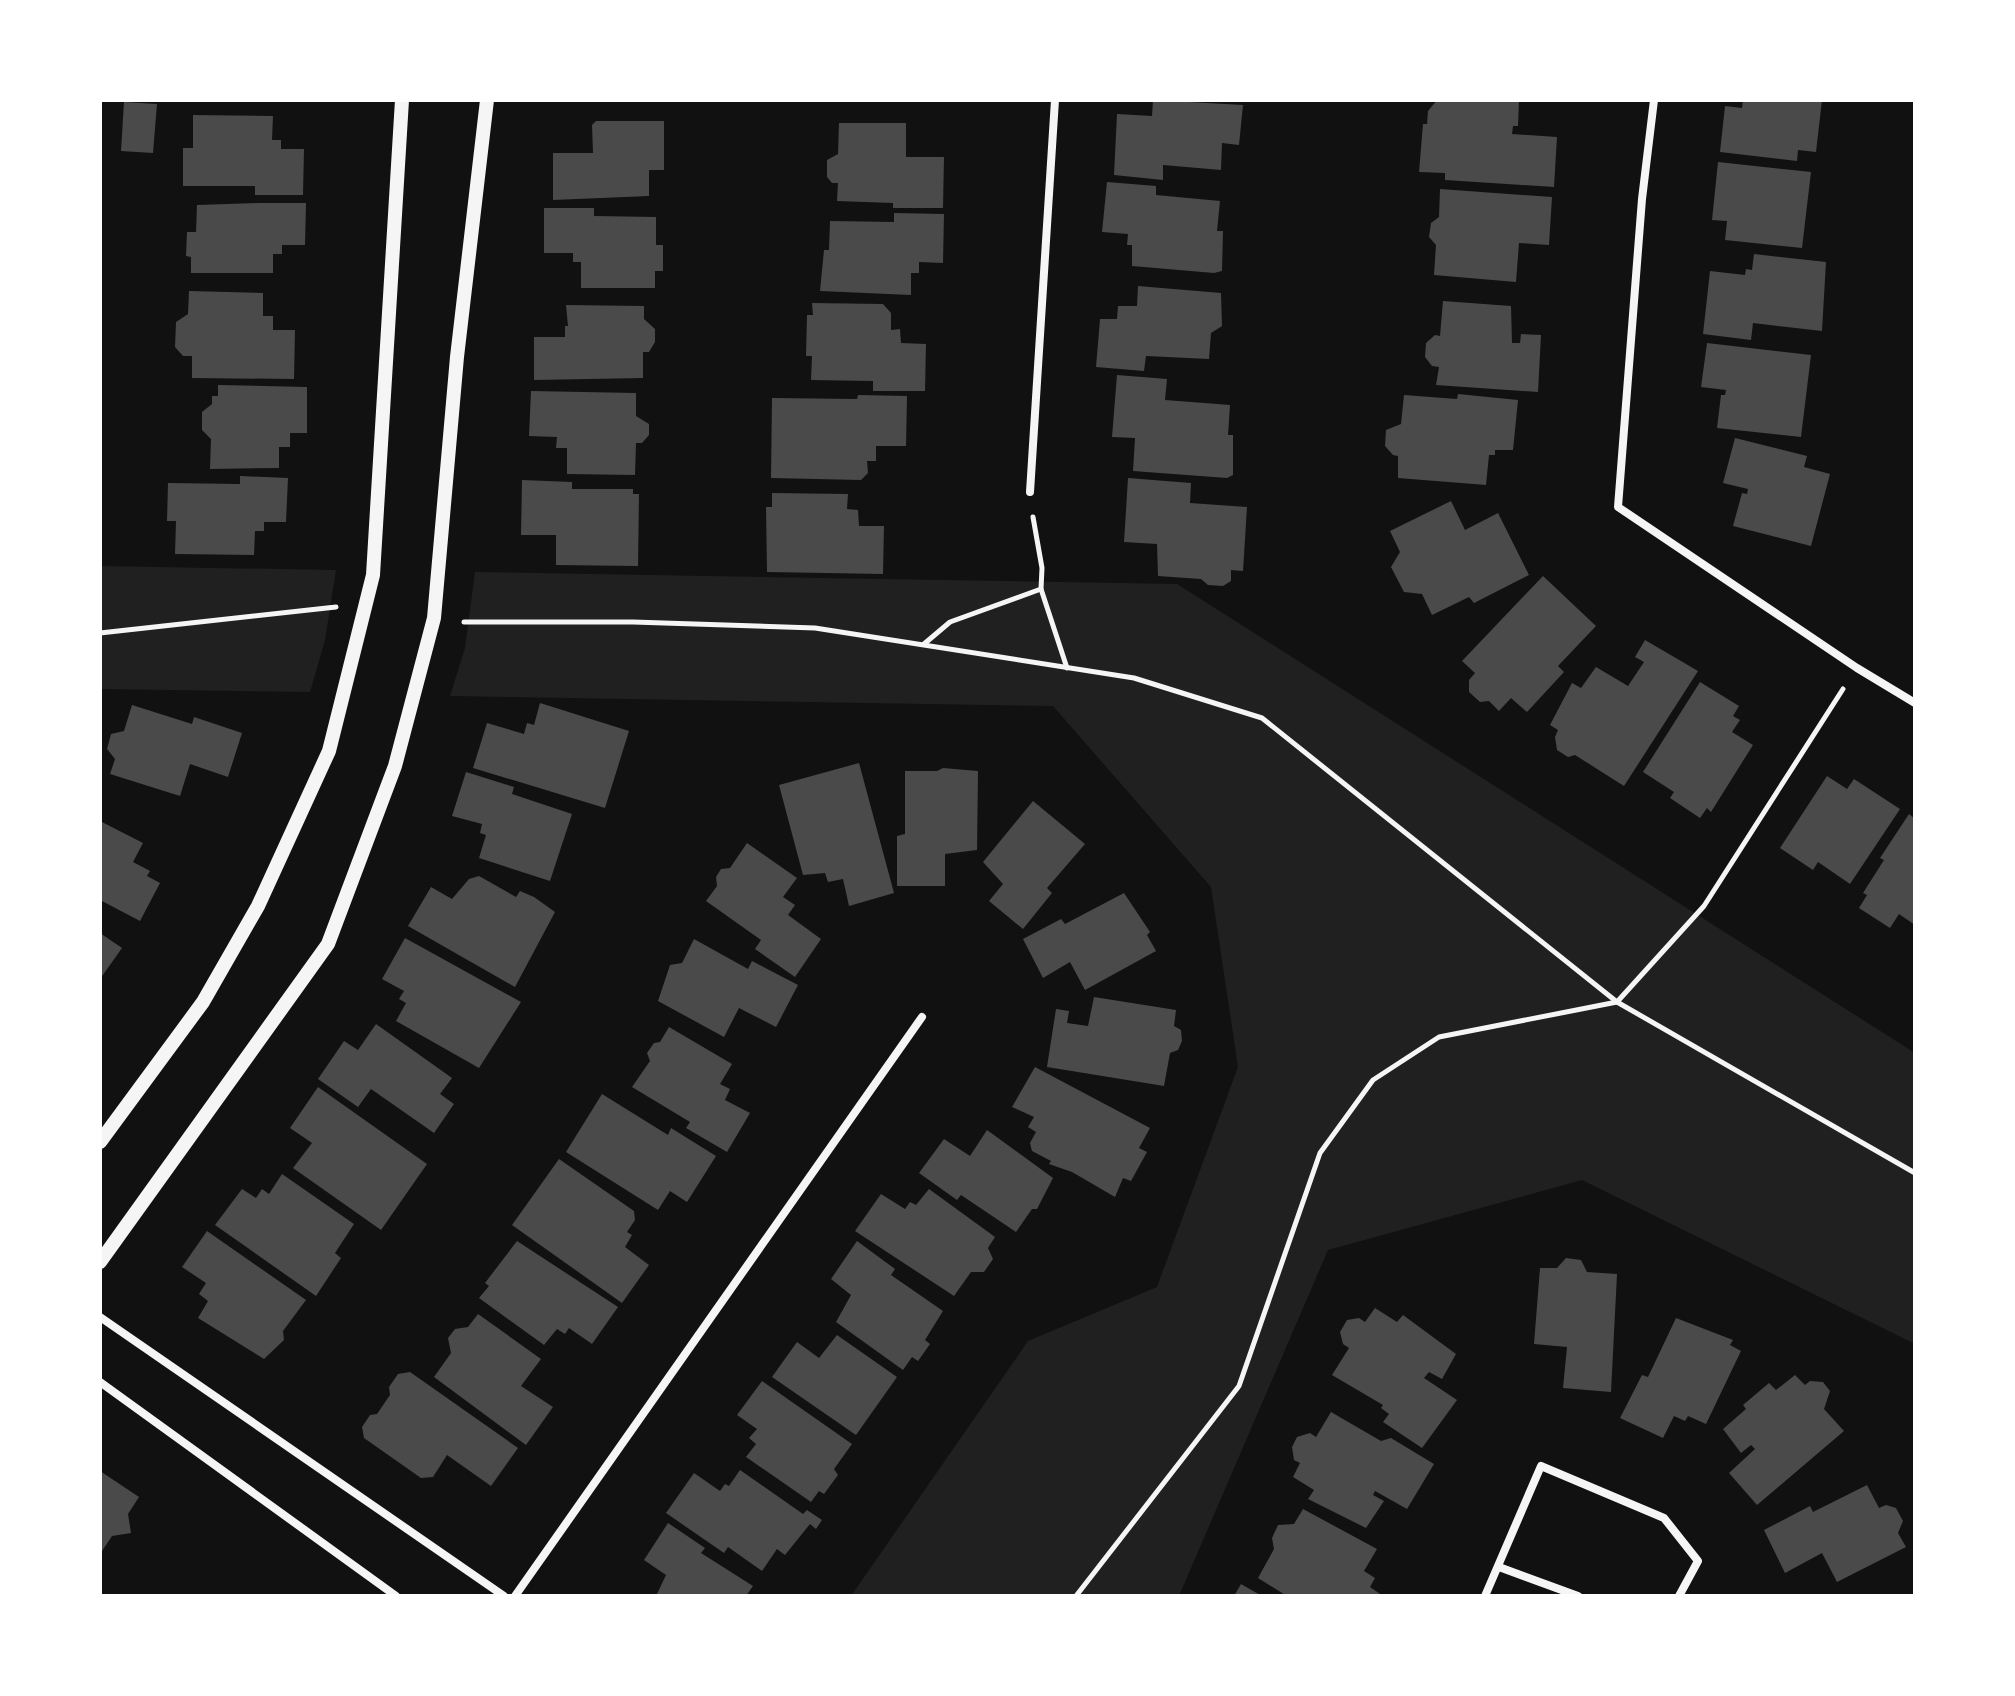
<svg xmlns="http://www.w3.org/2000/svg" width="2015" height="1696" viewBox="0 0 2015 1696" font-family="'Varela Round',sans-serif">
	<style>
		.green { fill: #202020 }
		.building { fill: #4a4a4a }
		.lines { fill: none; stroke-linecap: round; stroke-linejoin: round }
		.path { stroke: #f5f5f5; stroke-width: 5 }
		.minor { stroke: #f5f5f5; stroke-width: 8 }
		.tertiary { stroke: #f5f5f5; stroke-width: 14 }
	</style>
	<rect width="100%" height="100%" fill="#111"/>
	<g class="green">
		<path d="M100,566L336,570L325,640L310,692L100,689Z"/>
		<path d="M475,572L1177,584L1915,1053V1344L1582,1180L1328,1250L1179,1596H851L1028,1341L1157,1287L1238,1067L1211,887L1053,706L450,696L465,648Z"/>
	</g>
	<g class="building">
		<path d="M1153,100L1243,105L1239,145L1222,143L1221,170L1163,165V180L1114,175L1117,114L1152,116Z"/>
		<path d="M1437,100H1519L1518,126H1513L1512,134L1557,137L1554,187L1445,180V173L1419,172L1423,124H1427L1428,111Z"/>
		<path d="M1743,100H1822L1816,152L1798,150L1797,161L1720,152L1725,106L1742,108Z"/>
		<path d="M124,102L157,104L153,153L121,151Z"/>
		<path d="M193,115L273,116L272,140H281V149H304L303,195H255V186H183V148H193Z"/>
		<path d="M596,121H664V170H649V196L553,200V153H593L592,125Z"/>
		<path d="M839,123H906V157H944L943,208H893V203L837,201L838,183H832L827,177V160L838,154Z"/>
		<path d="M1718,162L1811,172L1802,248L1725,240L1727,221L1712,220Z"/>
		<path d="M1107,182L1156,186V195L1220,201L1217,231H1223L1222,271L1214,273L1132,266V245H1127L1128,234L1102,232Z"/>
		<path d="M1440,189L1552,197L1549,245L1519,243L1516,282L1434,275L1436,245L1429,237L1431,223L1439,217Z"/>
		<path d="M259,203H306L305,245H282V254H273V273H191V257L186,256L187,232H196L197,205Z"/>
		<path d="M544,208H594V216L656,217V245H663V271H655V288H581V262H573V253H544Z"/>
		<path d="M894,213L944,214L943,263L919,262V273H911V295L820,291L824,250H829L830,221L894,222Z"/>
		<path d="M1754,254L1826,262L1822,331L1753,323L1751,340L1703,334L1710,271L1745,275L1746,269L1752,270Z"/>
		<path d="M1138,286L1221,293L1222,326L1211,333L1209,359L1146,356L1144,371L1096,367L1100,319H1117L1118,306H1137Z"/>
		<path d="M189,291L263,293V316H273V330H295L294,379L192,378V356H183L175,347L176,322L188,314Z"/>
		<path d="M1443,301L1511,306L1512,343H1520L1521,334L1541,335L1538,392L1436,385L1439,367L1432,366L1425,357L1426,343L1435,335L1440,336Z"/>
		<path d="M812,303L883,304L891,313V330L900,329L901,343L926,344L925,391H873V381L811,380L812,356H806L807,315H813Z"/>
		<path d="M566,305L644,306V319L655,329V342L649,352H643V378L534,380V337H565V326H568Z"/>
		<path d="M1707,343L1811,355L1801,437L1717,428L1721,395H1725L1726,390L1701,387Z"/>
		<path d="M1117,375L1167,379L1165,400L1230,405L1228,435H1233V475L1227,478L1133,471L1135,438L1112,437Z"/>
		<path d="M218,385L307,387V433H290V447H279V468L210,469L211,439L202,430V412L212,404V396H218Z"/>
		<path d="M531,391L636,393V416L649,424V435L642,443H636L635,475L567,474V448H556L557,437L529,436Z"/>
		<path d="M1458,394L1518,400L1513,450H1495V455H1489L1486,485L1398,478V456L1393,455L1385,446L1386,430L1401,424L1404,395L1457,399Z"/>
		<path d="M858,395L907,396L906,446H876V461H867L868,473L861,480L771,478L772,398L857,399Z"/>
		<path d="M1735,438L1807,456L1804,467L1830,474L1811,546L1733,526L1742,493L1747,494L1748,489L1723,483Z"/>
		<path d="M240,476L288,478L286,522H264V531H255L254,555L175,554L176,521H167L168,483L240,484Z"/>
		<path d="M1128,478L1191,483L1190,503L1247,507L1243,571L1231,570V581L1223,586L1208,585L1201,579L1158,576L1157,544L1124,542Z"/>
		<path d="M522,480L572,482V489H633V494H639L638,566L556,565V535H521Z"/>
		<path d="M772,493L848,494L847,509L858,510L859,526H884L883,574L767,572L766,507H772Z"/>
		<path d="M1451,501L1465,530L1498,513L1529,575L1474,603L1469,597L1432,615L1422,594L1404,592L1391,567L1400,552L1390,531Z"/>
		<path d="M1543,576L1596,626L1558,666L1564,672L1527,712L1511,698L1499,711L1489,701L1480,702L1469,692V680L1475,673L1462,661Z"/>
		<path d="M1645,640L1698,671L1624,786L1575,755L1568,757L1557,750L1555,737L1558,730L1550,725L1572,683L1581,688L1596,667L1628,686L1644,662L1635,657Z"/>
		<path d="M1700,682L1739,706L1733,716L1740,720L1732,732L1753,745L1711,812L1707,808L1700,818L1670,798L1674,792L1643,772Z"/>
		<path d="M540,703L629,731L605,808L473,768L487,723L524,734L527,723L534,725Z"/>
		<path d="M132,705L192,724L194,717L242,733L228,777L190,764L180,796L110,774L115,759L107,749L111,734L124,731Z"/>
		<path d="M859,763L894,893L849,906L843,879L828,882L825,873L803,875L779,785Z"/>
		<path d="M943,768L978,771L977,850L945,854V886H897V836L905,834V771H937Z"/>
		<path d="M466,772L514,787L512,794L572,814L550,881L479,858L486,835L480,833L482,824L452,816Z"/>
		<path d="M1827,776L1847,789L1854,779L1900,809L1850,884L1818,862L1813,870L1780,848Z"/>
		<path d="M1033,801L1085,844L1047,888L1052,893L1023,929L989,901L1003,884L983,862Z"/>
		<path d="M1909,814L1915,819V925L1899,914L1890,928L1859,908L1867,895L1863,893L1884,860L1880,858Z"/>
		<path d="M100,821L143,843L133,862L150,871L147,876L160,883L140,921L100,900Z"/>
		<path d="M747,843L797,878L783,897L795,905L788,915L821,939L795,977L755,949L761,940L706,901L717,886L716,877L721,869L730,868Z"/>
		<path d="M479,876L516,897L520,891L534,897L555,912L515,987L408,926L431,887L452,899L469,879Z"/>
		<path d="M1124,893L1150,932L1147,935L1156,951L1085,990L1070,962L1043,978L1023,939L1061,919L1065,924Z"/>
		<path d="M100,933L122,948L100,979Z"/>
		<path d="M405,938L521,1002L479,1068L396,1021L406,1003L399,999L404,991L382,979Z"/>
		<path d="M694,939L748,969L752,961L798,985L776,1027L739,1008L724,1037L658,1001L670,965L682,963Z"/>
		<path d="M1094,997L1176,1010L1174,1026L1181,1030L1182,1041L1178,1050L1170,1053L1164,1086L1047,1067L1056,1009L1069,1011L1067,1023L1088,1026Z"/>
		<path d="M376,1024L452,1078L440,1094L454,1104L434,1133L371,1089L358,1107L318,1079L344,1041L358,1050Z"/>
		<path d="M669,1027L732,1064L720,1084L730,1089L725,1100L750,1113L727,1152L686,1128L690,1122L632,1087L650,1061L647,1053L654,1043L660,1042Z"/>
		<path d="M1035,1067L1150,1128L1139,1148L1147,1152L1131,1181L1123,1178L1115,1197L1072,1172L1049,1164L1051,1161L1032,1151L1030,1143L1036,1132L1028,1127L1034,1117L1012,1107Z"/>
		<path d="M318,1087L427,1164L381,1230L293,1168L312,1143L290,1128Z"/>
		<path d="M602,1094L668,1135L671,1128L716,1156L687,1202L670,1191L658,1210L566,1152Z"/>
		<path d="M987,1130L1053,1178L1037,1209H1032L1016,1232L961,1195L957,1200L919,1173L944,1139L970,1156Z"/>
		<path d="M559,1159L634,1211L635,1220L627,1232L632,1235L625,1247L649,1265L622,1303L512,1225Z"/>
		<path d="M282,1174L354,1224L335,1253L341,1258L316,1296L215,1225L242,1189L256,1198L262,1189L269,1194Z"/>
		<path d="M929,1189L995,1237L988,1248L993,1259L984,1272H971L954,1296L855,1231L881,1194L905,1209L910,1202L916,1205Z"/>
		<path d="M207,1231L306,1300L283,1331L284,1340L264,1359L198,1318L208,1301L199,1294L206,1283L182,1267Z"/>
		<path d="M517,1241L618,1307L592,1344L569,1328L565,1334L557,1329L544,1345L479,1298L489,1286L485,1283Z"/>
		<path d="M857,1241L895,1269L891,1275L943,1311L925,1340L930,1344L918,1361L912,1357L903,1370L836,1322L851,1295L831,1279Z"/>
		<path d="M1566,1258L1581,1260L1587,1272L1617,1274L1611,1392L1563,1388L1567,1347L1534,1344L1540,1268H1557Z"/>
		<path d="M1375,1308L1397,1322L1403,1315L1456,1354L1442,1379L1429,1372L1424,1378L1457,1400L1422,1448L1383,1422L1389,1414L1381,1408L1383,1405L1332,1375L1349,1348L1343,1344L1340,1332L1347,1320L1359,1318L1365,1322Z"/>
		<path d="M478,1314L541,1359L521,1386L553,1407L526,1445L434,1377L451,1353L448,1338L455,1329L468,1327Z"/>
		<path d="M1676,1318L1733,1340L1730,1345L1741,1351L1706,1424L1688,1416L1685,1421L1674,1416L1663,1438L1620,1418L1642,1375L1648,1377Z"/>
		<path d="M837,1335L897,1377L856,1435L772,1377L797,1342L819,1358Z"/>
		<path d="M410,1372L518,1448L491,1486L447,1455L433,1477L421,1478L364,1438L362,1427L370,1415L377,1414L390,1395L389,1387L398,1374Z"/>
		<path d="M1795,1375L1805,1385L1810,1381L1823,1382L1830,1391L1824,1409L1844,1431L1757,1505L1729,1473L1755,1449L1751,1445L1741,1453L1723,1429L1746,1409L1743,1405L1769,1383L1776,1390Z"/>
		<path d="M762,1381L852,1444L834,1469L838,1475L824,1494L819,1491L811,1502L746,1457L756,1444L749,1438L757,1429L737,1415Z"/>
		<path d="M1331,1412L1381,1441L1391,1438L1434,1464L1407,1509L1375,1491L1373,1495L1384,1501L1366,1528L1308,1499L1314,1490L1293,1477L1300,1463L1294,1460L1292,1447L1297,1437L1310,1433L1316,1437Z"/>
		<path d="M740,1470L803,1514L807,1510L822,1520L816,1529L810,1524L785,1555L777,1549L762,1571L728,1547L724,1553L666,1513L694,1473L720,1491L725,1484L729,1486Z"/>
		<path d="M100,1471L139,1497L128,1514L131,1533L112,1536L100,1554Z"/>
		<path d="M1867,1485L1879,1508L1886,1505L1896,1508L1903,1521L1898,1533L1906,1547L1837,1582L1822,1553L1785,1573L1764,1530L1810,1506L1813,1512Z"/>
		<path d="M1303,1509L1377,1549L1364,1571L1375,1578L1370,1587L1383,1596H1287L1258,1578L1274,1549L1272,1538L1278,1525L1294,1524Z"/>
		<path d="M668,1523L705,1548L701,1553L753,1586L746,1596H656L666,1575L644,1560Z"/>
		<path d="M1241,1584L1262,1596H1234Z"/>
	</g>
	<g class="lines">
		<g class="path">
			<path d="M1033,517L1042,568L1041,589L1067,668"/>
			<path d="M464,622H633L815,628L1134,678L1262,718L1617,1002L1915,1173"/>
			<path d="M100,633L336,607"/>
			<path d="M924,644L950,622L1041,589"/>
			<path d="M1076,1596L1239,1386L1320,1153L1373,1080L1439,1037L1617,1002L1704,906L1843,689"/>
		</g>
		<g class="minor">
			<path d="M1654,100L1642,199L1618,507L1857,668L1915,703"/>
			<path d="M1030,492L1055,100"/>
			<path d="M100,1317L504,1596"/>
			<path d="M100,1382L396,1596"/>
			<path d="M1499,1567L1578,1596"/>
			<path d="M515,1596L922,1017"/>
			<path d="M1485,1596L1541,1466L1664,1518L1698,1561L1679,1596"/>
		</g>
		<g class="tertiary">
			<path d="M100,1142L203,1002L258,906L329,751L373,575L402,100"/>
			<path d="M100,1262L328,944L395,766L434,618L457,357L487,100"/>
		</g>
	</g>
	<rect width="2015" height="1696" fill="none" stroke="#ffffff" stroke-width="204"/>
</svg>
